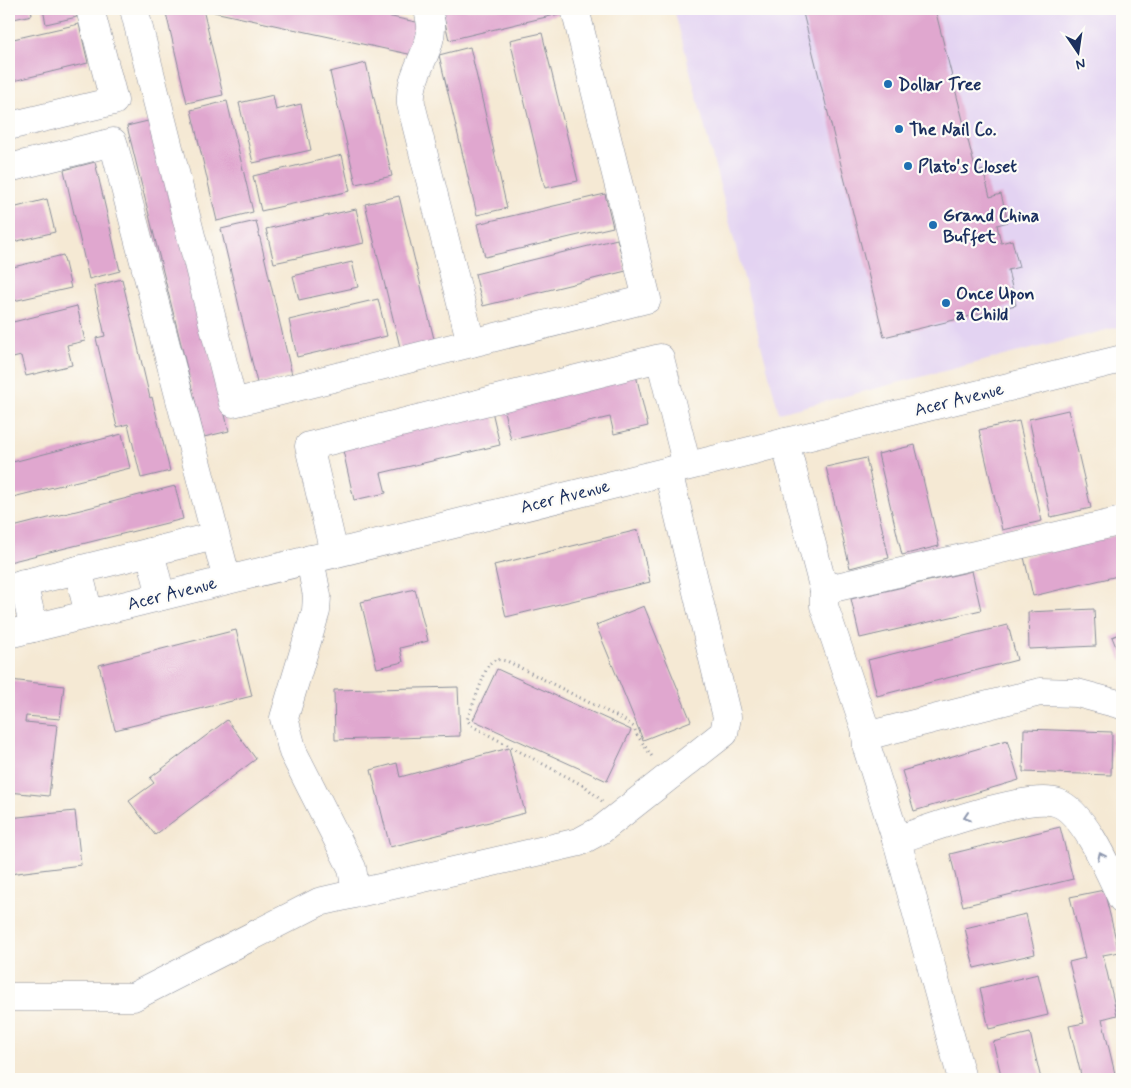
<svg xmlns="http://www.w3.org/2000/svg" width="1131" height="1088" viewBox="0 0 1131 1088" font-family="Mynerve,sans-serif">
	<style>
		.built { fill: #e3d3f2 }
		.building { fill: #e0a7cf }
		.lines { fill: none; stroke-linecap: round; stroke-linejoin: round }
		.minor-casing { stroke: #888c99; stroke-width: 29 }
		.path { stroke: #888c99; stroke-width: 3; stroke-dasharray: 1 4; stroke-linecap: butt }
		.minor { stroke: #fff; stroke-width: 28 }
		.oneway { stroke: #8d97ae }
		.poi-dot { fill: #1f6fb2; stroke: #fdfcf7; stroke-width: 2 }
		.labels { text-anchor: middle; stroke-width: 4.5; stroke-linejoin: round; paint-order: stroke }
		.poi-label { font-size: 18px; font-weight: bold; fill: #1b2f5e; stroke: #fdfcf7; text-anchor: start }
		.street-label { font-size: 18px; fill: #1b2f5e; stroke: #fdfcf7 }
	</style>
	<rect width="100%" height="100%" fill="#fdfcf7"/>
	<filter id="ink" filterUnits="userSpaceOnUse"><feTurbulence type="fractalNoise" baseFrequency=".02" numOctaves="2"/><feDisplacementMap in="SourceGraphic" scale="10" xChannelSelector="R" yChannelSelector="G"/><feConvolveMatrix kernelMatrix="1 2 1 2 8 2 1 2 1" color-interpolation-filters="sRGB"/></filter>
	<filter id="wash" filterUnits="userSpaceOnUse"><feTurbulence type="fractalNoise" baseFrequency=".0096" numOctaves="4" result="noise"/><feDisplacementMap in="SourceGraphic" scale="20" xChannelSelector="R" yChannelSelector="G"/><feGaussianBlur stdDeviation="1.12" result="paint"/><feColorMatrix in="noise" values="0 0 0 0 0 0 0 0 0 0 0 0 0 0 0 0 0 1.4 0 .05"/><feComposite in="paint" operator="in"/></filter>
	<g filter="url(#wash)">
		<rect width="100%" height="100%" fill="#f5e9d4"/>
		<path class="built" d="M674,9H1122V326L779,413Z"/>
		<g id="blocks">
			<g class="building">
				<path d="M9,9H31L32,15L9,20Z"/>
				<path d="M43,9H75L77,17L46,24Z"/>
				<path d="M184,9H203L223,95L187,103L166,13Z"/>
				<path d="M215,9H353L421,23L413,55L214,12Z"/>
				<path d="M442,9H558L559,14L449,40Z"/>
				<path d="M802,9H935L976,172L983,170L990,197L1001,194L1008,222L997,225L1001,243L1012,240L1019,267L1008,270L1016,305L884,337Z"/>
				<path d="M79,24L88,63L9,82V40Z"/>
				<path d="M542,33L578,181L545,188L510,40Z"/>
				<path d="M470,47L507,208L477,215L439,55Z"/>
				<path d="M366,63L392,176L356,184L330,72Z"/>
				<path d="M273,95L276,110L301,104L311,150L253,163L239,103Z"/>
				<path d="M227,101L253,212L217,221L191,110Z"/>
				<path d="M152,120L229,431L204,437L127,126Z"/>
				<path d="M342,155L350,191L261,211L253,176Z"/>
				<path d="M95,162L120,271L89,279L64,170Z"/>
				<path d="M605,194L613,227L485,257L477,224Z"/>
				<path d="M399,196L435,343L401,351L365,204Z"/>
				<path d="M47,199L55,232L9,243V209Z"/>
				<path d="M356,209L364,243L274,263L266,229Z"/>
				<path d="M256,221L292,375L257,383L221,229Z"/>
				<path d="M617,239L626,271L483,306L475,274Z"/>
				<path d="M63,255L71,288L9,302V268Z"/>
				<path d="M352,262L358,287L299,300L293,276Z"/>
				<path d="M122,279L150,398L152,397L170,471L141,478L128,424L117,427L96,338L105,336L94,286Z"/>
				<path d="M378,299L387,336L297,357L289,320Z"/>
				<path d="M77,306L85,341L67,345L72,365L26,376L21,356L9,359V323Z"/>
				<path d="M636,375L648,426L614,434L610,417L511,440L503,407Z"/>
				<path d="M1068,410L1091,508L1051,517L1029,419Z"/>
				<path d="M492,411L500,445L381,473L386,493L354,500L342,446Z"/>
				<path d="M1019,421L1042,521L1002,530L979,430Z"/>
				<path d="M122,434L130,468L9,498V463Z"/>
				<path d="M915,445L939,546L902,555L878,454Z"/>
				<path d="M866,458L889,558L850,568L826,467Z"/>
				<path d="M175,486L183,519L9,562V528Z"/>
				<path d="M638,530L650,582L506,617L494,565Z"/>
				<path d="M1122,534V575L1033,596L1024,557Z"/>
				<path d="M972,571L981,610L860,638L851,599Z"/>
				<path d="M415,589L428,641L400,648L403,662L377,668L361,602Z"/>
				<path d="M644,606L691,721L643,740L596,625Z"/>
				<path d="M1094,609L1096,646L1029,649L1028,612Z"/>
				<path d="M1008,625L1017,660L877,696L868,660Z"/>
				<path d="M236,630L252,696L115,730L99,665Z"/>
				<path d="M1122,633V662L1112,637Z"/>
				<path d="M497,669L631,730L607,781L473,720Z"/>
				<path d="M10,680L64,686L60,719L26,716L25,722L57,725L49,796L9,792Z"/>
				<path d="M458,687L460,736L335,740L334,690Z"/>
				<path d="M227,720L256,759L155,835L129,801L154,783L150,778Z"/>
				<path d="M1024,729L1112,732L1111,775L1023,772Z"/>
				<path d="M1007,740L1019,780L914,811L902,771Z"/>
				<path d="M509,748L525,813L390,847L371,770L397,763L400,777Z"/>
				<path d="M75,811L81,865L9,874V818Z"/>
				<path d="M1060,827L1073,879L963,906L950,854Z"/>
				<path d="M1104,890L1119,952L1103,955L1117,1015L1102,1019L1116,1078L1109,1079H1082L1069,1026L1084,1023L1069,962L1085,958L1070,897Z"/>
				<path d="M1026,914L1035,954L974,968L965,928Z"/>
				<path d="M1038,974L1048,1015L989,1029L980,988Z"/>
				<path d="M1030,1033L1041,1079H1002L993,1042Z"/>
			</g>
		</g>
	</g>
	<g filter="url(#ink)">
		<use href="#blocks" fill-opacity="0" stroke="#888c99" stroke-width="1"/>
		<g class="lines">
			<g class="minor-casing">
				<g id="minor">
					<path d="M134,9L233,403L647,299L575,9"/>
					<path d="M428,9C429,14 430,19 431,24C433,51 408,74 411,104L471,343"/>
					<path d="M9,126L114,101L90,9"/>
					<path d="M9,168L113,142L227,580"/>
					<path d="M785,442L824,590V606L866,731L867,748L899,848L962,1079"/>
					<path d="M150,552L161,596"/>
					<path d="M334,553L309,446L660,358L687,466"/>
					<path d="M310,559L317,596L316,611L284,718L293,752L352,868L356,893"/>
					<path d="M78,570L89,614"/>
					<path d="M23,583L34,628"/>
					<path d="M9,587L215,536"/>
					<path d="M824,590L1122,521"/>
					<path d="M9,634L1122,359"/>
					<path d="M866,736L1040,692L1077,693L1122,705"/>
					<path d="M896,840C929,829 1028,792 1058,803C1085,813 1110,874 1122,899"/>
					<path d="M9,997H133L319,902L579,842L601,830L724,733L727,717L668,471"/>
				</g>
			</g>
			<path class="path" d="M602,801L586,787L472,726L467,720L488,665L495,659L507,661L624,720L634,727L637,735L653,758"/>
			<use href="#minor" class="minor"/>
		</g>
		<defs><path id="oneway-chevron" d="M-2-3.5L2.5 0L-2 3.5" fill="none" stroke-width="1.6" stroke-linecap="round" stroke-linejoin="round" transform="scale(1.25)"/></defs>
		<g class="oneway">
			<use href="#oneway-chevron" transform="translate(967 817) rotate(162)"/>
			<use href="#oneway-chevron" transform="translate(1101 856) rotate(-116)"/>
		</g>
	</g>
	<g class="poi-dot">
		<circle cx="888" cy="84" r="5"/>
		<circle cx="899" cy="129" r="5"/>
		<circle cx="908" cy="166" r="5"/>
		<circle cx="933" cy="225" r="5"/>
		<circle cx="946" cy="303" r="5"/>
	</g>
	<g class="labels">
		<g class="poi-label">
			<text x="898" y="90">Dollar Tree</text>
			<text x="909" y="135">The Nail Co.</text>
			<text x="918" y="172">Plato's Closet</text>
			<text x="943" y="221">Grand China<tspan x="943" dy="21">Buffet</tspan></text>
			<text x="956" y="299">Once Upon<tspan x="956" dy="21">a Child</tspan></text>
		</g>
		<g class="street-label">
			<text transform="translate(959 399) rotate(-14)" y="6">Acer Avenue</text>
			<text transform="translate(565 496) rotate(-14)" y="6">Acer Avenue</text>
			<text transform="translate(172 593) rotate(-14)" y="6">Acer Avenue</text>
		</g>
	</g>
	<rect width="1131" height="1088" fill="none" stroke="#fdfcf7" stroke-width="30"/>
	<g transform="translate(1078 52) rotate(167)" stroke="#fdfcf7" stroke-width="4" paint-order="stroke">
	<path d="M0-4L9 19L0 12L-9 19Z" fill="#1b2f5e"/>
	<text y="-8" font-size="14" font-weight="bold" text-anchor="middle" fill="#1b2f5e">N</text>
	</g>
</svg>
